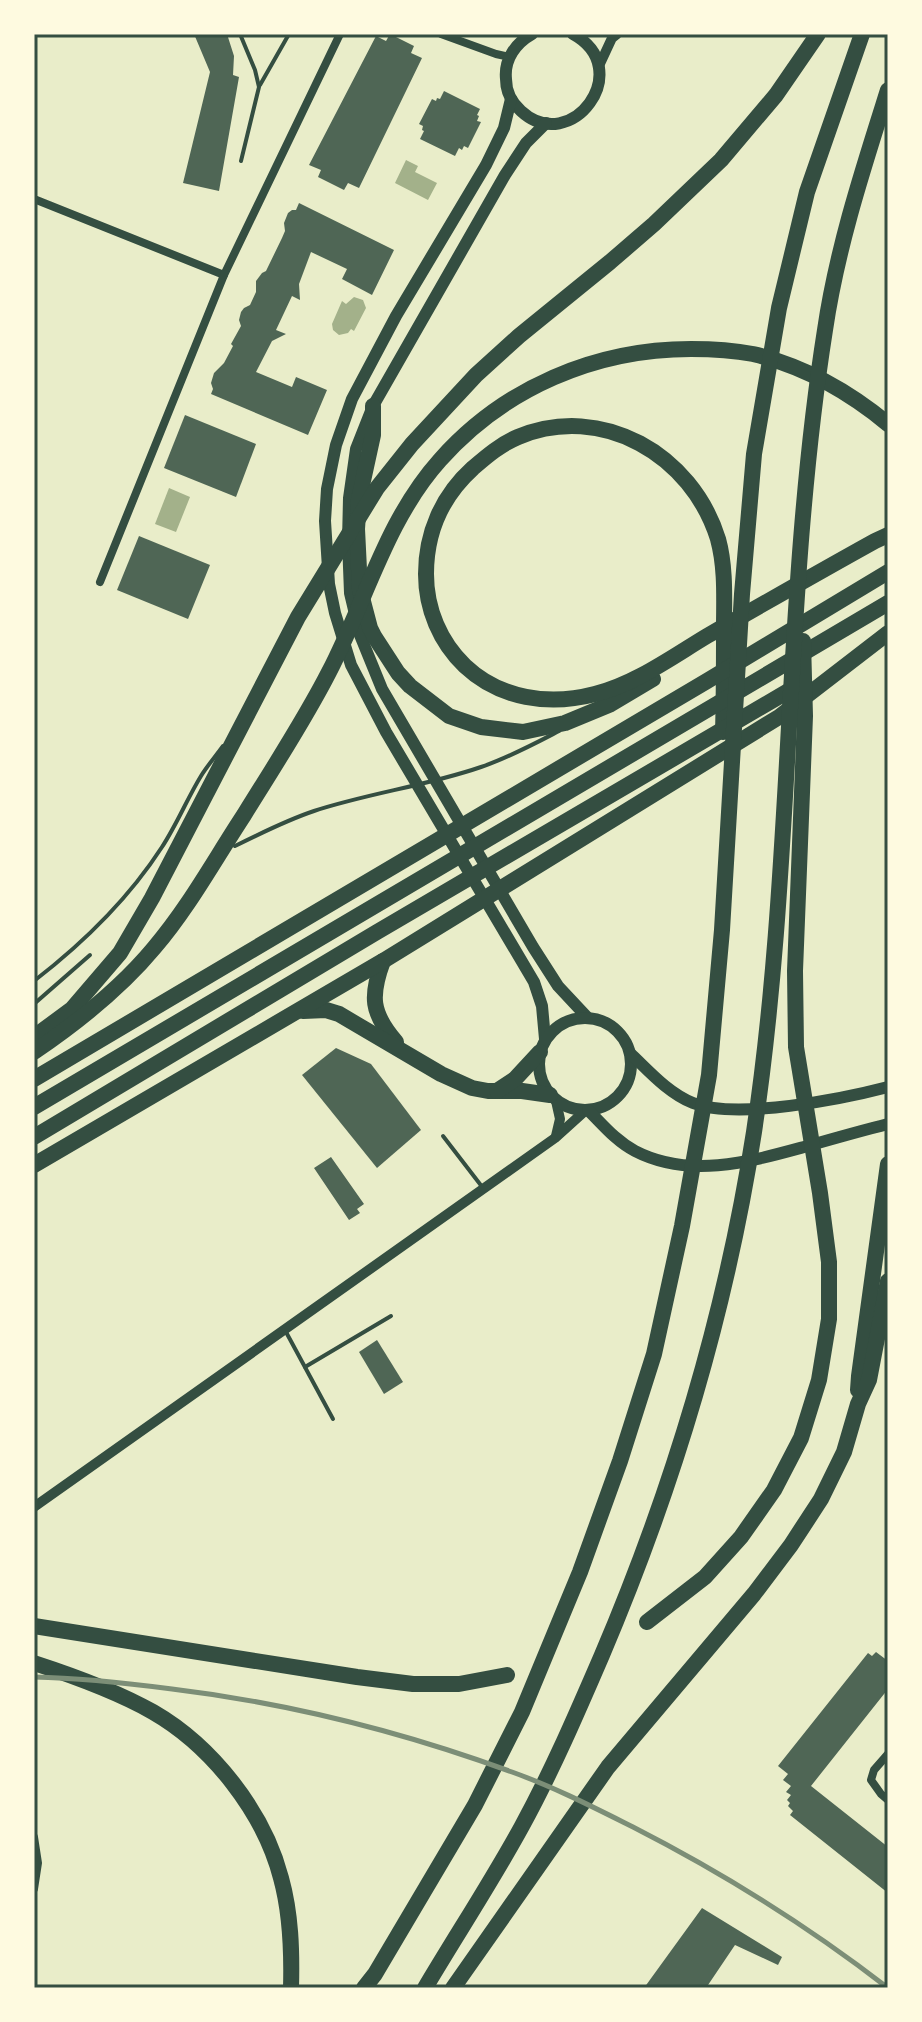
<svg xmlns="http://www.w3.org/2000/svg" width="922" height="2022" viewBox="0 0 922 2022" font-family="'PT Sans',sans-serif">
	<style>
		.water { fill: #a3b18a }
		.building { fill: #4f6655 }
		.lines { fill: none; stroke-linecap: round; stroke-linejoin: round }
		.service { stroke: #344e41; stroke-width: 4 }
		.minor { stroke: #344e41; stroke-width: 8 }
		.tertiary { stroke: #344e41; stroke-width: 10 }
		.secondary { stroke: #344e41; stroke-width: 12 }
		.motorway { stroke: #344e41; stroke-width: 16 }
		.rail { stroke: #7c8e77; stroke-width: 5 }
		.neatline { fill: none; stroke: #344e41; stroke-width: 3 }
	</style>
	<rect width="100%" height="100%" fill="#e9edc9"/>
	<g class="water">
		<path d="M406,160L418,166L415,172L437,183L428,200L395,183Z"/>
		<path d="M354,297L363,300L366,308L354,331L351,329L348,333L339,335L333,330L332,324L342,301L346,304Z"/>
		<path d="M169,488L190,497L176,532L155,524Z"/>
	</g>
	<g class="building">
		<path d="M194,34H227L234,56L233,75L239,77L219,191L183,183L210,72Z"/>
		<path d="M390,34L414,46L411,53L422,58L359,188L348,183L344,190L318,177L321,170L309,165L376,36L386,41Z"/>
		<path d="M444,91L480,109L477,115L479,116L477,121L481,122L468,148L464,146L462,150L459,148L455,156L420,139L424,131L422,130L423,126L419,124L432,99L436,101L437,98L440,99Z"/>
		<path d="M299,203L394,250L372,295L342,279L347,269L311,252L299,284L300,300L292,296L276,330L286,334L272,341L256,372L292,387L296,377L327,390L308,435L211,394L213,389L211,383L214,373L224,363L233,346L231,344L241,326L239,320L241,312L244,308L250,305L256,292V281L262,273L266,271L282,238L285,231L284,223L288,213L292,210H296Z"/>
		<path d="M185,415L256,444L236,497L164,468Z"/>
		<path d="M139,536L210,565L188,619L117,590Z"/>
		<path d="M336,1048L371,1064L421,1130L377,1168L302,1075Z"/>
		<path d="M331,1157L364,1204L357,1209L360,1213L349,1220L314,1168Z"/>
		<path d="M377,1340L403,1382L384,1394L359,1352Z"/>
		<path d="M876,1652L888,1661V1689L811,1786L888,1847V1893L790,1815L793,1811L788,1806L790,1803L787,1800L791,1795L786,1792L791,1786L783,1780L788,1774L778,1766L868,1653L872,1656Z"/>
		<path d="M702,1908L782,1957L778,1965L735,1945L706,1988H644Z"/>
	</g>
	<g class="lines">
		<g class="service">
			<path d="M240,34L255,70L259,87L241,161"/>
			<path d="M260,85L289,34"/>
			<path d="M235,846C261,833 287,820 314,811C369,793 426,786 481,767C508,758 534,744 559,731"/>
			<path d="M34,981C82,944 129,898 162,847C177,824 187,799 201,776C207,766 216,756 223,746"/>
			<path d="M34,1004L90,955"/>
			<path d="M443,1136L483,1188"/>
			<path d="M286,1332L333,1419"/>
			<path d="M305,1367L391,1316"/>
		</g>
		<g class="minor">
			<path d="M441,34L496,54L510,57"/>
			<path d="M34,199L224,275"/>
			<path d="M100,582L224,275L340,34"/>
			<path d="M888,1754L874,1770L871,1780L881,1794L888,1800"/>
			<path d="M34,1837L38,1863L34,1889"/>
		</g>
		<g class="tertiary">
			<path d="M599,66L612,38L617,34"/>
			<path d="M556,1136L560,1119L556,1101"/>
			<path d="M34,1507L555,1138L586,1110"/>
		</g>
		<g class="secondary">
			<path d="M532,34C516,43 504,59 506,79C506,92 512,103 521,111C571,157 637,69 573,34"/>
			<path d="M511,99L504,128L486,165L396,316L352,399L336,445L327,489L325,521L329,584L335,613L351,665L386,732L534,982L542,1006L545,1039"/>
			<path d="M546,123L526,143L505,175L373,406L356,449L349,498L348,541L350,593L360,635L382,689L533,947L558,986L587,1017"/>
			<circle cx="585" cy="1064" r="46"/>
			<path d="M630,1053C649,1071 668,1093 693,1103C737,1120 842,1099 888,1087"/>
			<path d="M588,1110C603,1125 616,1141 635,1151C689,1179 749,1162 804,1147C832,1139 860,1131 888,1124"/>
		</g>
		<g class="motorway">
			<path d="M373,406V435L359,499L357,529L360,590L370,628L374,636L398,673L410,686L449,716L481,727L523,732L565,723L611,704L653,679"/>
			<path d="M723,732C724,698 724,664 724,629C724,600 726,568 718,539C692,455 602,402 518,437C501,444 487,456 473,468C442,496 426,533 426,574C426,609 440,642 465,666C500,699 549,706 595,694C635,684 672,657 707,636C763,604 819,572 875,541L888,535"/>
			<path d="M383,961C370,996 371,1013 396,1042"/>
			<path d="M303,1011L326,1010L339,1014L441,1074L472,1088L488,1091H522L550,1095"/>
			<path d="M34,1037L72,1009L120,953L152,898L298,617L377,488L412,444L476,375L519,336L610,262L654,224L721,160L776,95L818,34"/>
			<path d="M34,1052C78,1022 120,989 154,948C189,907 215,859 244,815C273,768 304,721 329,672C366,601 386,520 440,460C504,388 595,349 691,349C712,349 732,350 753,354C804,366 848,391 888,424"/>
			<path d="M34,1079L707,681L888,572"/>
			<path d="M497,1091L515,1079L540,1052"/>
			<path d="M34,1107L888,603"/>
			<path d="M34,1137L377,932L797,686"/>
			<path d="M34,1165L383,961L779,717L888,633"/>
			<path d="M858,1390L859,1376L888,1164"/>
			<path d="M647,1622L705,1577L741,1537L774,1490L801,1438L819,1380L829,1319V1262L820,1193L796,1047L795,971L805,716L803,641"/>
			<path d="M34,1626L357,1677L413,1684H459L507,1675"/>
			<path d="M34,1663C74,1676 116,1691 153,1712C212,1746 264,1812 281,1878C291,1914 292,1951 291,1988"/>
			<path d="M364,1988L375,1974L475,1805L522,1712L580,1572L620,1461L654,1354L682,1226L709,1075L722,930L742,594L754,454L779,308L807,192L862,34"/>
			<path d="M425,1988C457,1934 492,1881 522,1826C552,1771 577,1713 602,1655C673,1488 726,1312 754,1132C794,866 783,596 825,330C837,248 863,169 888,90"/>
			<path d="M453,1988L608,1767L754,1594L791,1545L821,1499L844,1452L858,1404L869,1380L888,1281"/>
		</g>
		<path class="rail" d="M34,1677C80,1678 126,1683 172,1689C288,1703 403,1732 512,1772C554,1787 593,1807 633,1827C723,1873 808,1926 888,1988"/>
	</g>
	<rect width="922" height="2022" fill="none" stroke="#fefae0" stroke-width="72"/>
	<rect x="36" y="36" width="850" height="1950" class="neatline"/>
</svg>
